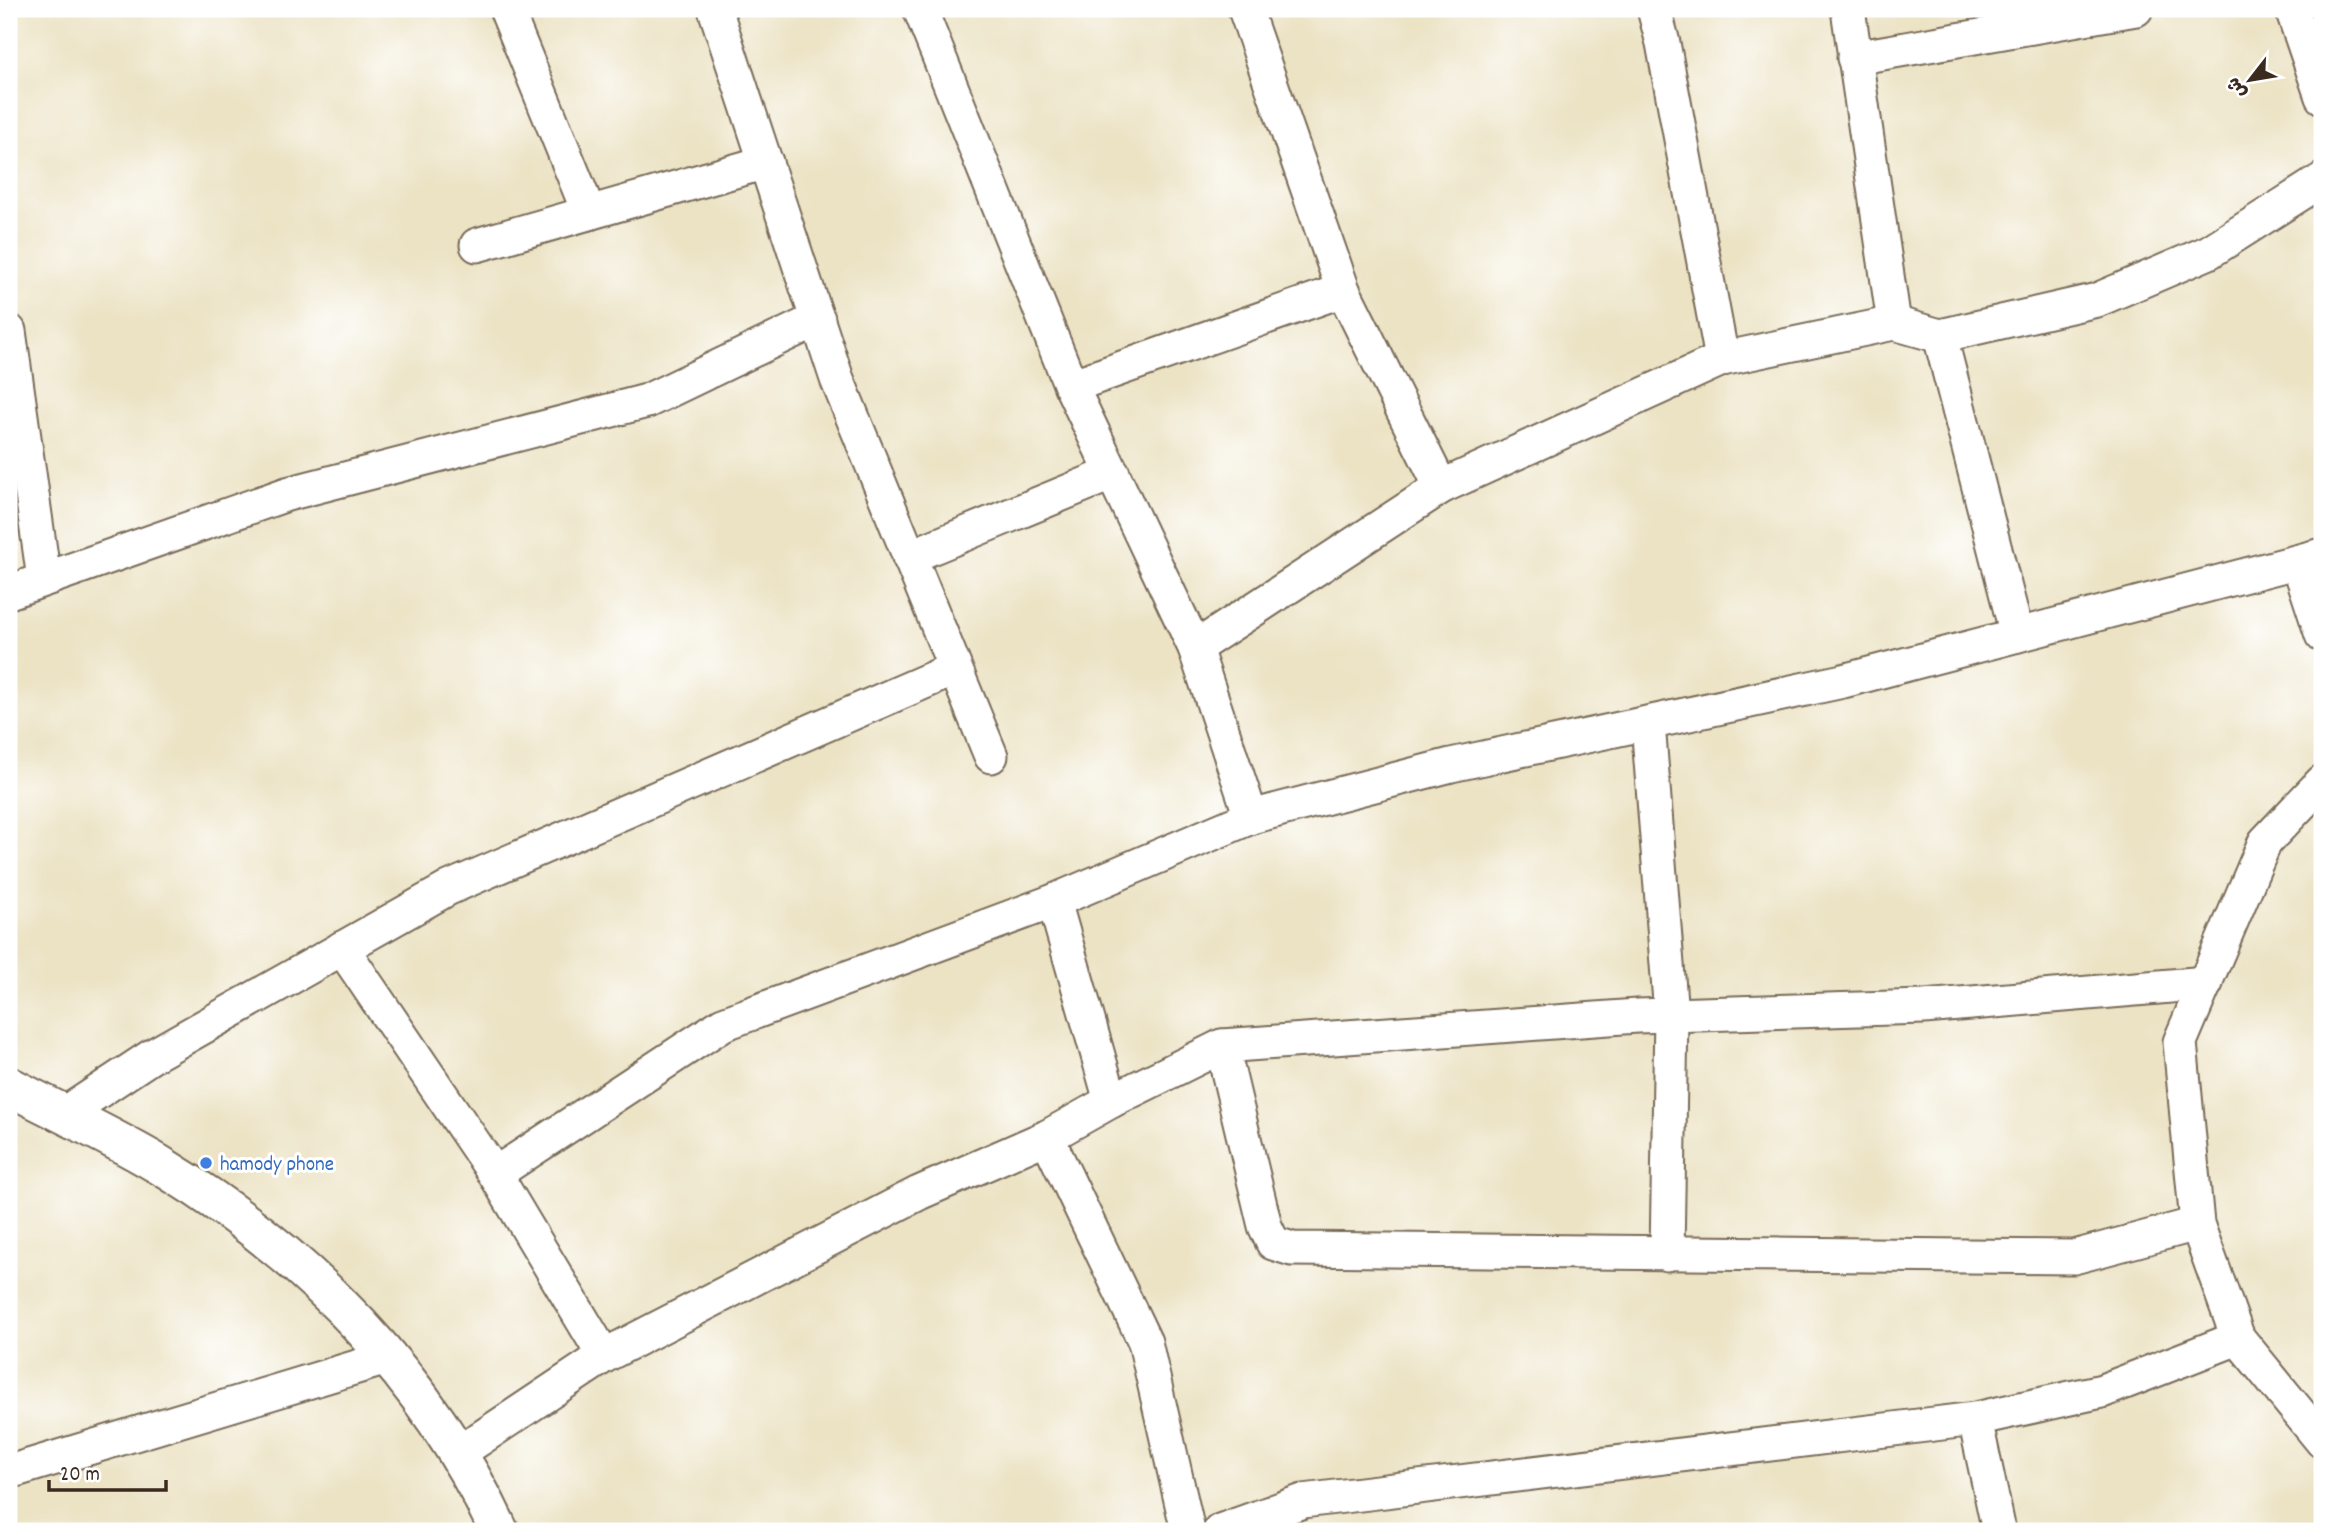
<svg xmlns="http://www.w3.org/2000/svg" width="2331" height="1540" viewBox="0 0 2331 1540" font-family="Dekko,'Playpen Sans Arabic',sans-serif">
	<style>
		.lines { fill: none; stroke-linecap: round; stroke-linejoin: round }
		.street-casing { stroke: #796b58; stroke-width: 37 }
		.secondary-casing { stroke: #796b58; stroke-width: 42 }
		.street { stroke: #fff; stroke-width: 33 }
		.secondary { stroke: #fff; stroke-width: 38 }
		.shop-dot { fill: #3f7fe0; stroke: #fff; stroke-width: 2.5 }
		.labels { text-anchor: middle; stroke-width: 6; stroke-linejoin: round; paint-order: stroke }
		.shop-label { font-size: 21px; fill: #366cbe; stroke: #fff; text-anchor: start }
	</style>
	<rect width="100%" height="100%" fill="#fff"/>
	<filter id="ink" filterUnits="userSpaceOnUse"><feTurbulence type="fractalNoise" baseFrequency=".0143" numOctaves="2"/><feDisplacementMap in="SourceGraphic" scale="14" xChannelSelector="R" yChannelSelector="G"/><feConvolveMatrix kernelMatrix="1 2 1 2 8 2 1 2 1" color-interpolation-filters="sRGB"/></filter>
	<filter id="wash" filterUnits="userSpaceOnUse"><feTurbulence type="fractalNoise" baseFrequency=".00686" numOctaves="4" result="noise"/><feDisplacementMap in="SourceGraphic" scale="28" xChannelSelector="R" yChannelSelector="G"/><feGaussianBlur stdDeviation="1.57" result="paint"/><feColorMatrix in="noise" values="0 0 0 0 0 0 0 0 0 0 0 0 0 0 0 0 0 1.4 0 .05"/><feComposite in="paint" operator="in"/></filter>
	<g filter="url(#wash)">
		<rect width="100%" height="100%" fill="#ece3c5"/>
	</g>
	<g filter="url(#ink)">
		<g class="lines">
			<g class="street-casing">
				<g id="street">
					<path d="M506,9L589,213"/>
					<path d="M715,9L837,379L991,756"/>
					<path d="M920,9L1071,386L1195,648L1251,817"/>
					<path d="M1245,9L1343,290L1441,487"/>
					<path d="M1654,9L1663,43L1722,359"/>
					<path d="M1848,9L1894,323"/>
					<path d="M2292,9L2322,97"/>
					<path d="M1854,58L2136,9"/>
					<path d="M477,245L766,162"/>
					<path d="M9,331L44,579"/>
					<path d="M1940,336L2017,635"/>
					<path d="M1071,386L1343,290"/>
					<path d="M909,557L1113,473"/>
					<path d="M2298,562L2322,635"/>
					<path d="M9,592L287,494L647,401L818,319"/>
					<path d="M1195,648L1441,487L1722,359L1894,323L1940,336L2097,300L2209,252L2322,180"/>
					<path d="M1648,723L1671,1015L1667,1254"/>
					<path d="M2322,782L2265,842L2180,1042L2197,1224L2238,1338L2322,1441"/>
					<path d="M1054,901L1111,1101"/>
					<path d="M342,948L495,1174L604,1356"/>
					<path d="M1222,1046L1265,1226L1273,1243L1292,1249L2074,1257L2197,1224"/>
					<path d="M63,1115L152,1056L449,888L954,669"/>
					<path d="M1047,1137L1145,1342L1188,1531"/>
					<path d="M495,1174L723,1024L1054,901L1251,817L1451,765L1843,681L2322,555"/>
					<path d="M1975,1419L1999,1531"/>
					<path d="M457,1454L604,1356L919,1193L1047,1137L1111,1101L1222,1046L1637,1016L1924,1007L2206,983"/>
					<path d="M9,1472L390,1357"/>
					<path d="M1220,1531L1303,1501L1975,1419L2102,1391L2238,1338"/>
				</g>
			</g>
			<g class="secondary-casing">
				<path id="secondary" d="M9,1086C62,1114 117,1138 168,1170C311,1258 428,1378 499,1531"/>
			</g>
			<use href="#street" class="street"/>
			<use href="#secondary" class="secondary"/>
		</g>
	</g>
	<circle class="shop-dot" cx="206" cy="1163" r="7"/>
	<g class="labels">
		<g class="shop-label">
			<text x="220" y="1170">hamody phone</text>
		</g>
	</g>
	<rect width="2331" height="1540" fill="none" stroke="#fff" stroke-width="35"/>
	<g transform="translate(2250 80) rotate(239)" stroke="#ffffff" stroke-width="5" paint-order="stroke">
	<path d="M0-5L12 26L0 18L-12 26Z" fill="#3b2a1e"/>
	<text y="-10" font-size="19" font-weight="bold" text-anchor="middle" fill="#3b2a1e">ش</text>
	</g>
	<path d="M49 1480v10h117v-10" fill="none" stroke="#3b2a1e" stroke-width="3.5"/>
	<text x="60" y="1480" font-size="21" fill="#3b2a1e" stroke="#ffffff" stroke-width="5" paint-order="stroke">20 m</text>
</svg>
